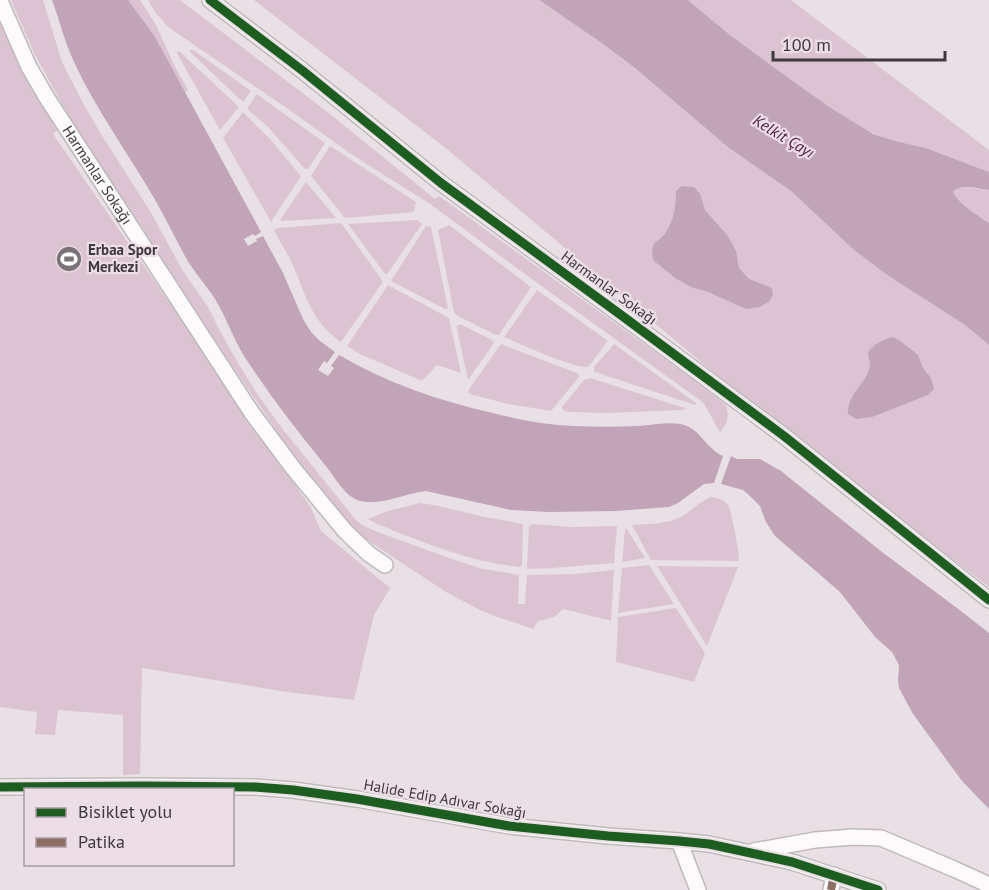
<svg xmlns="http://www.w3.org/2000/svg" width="989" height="890" viewBox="0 0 989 890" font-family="'PT Sans',sans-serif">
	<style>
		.green { fill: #dcc3d2 }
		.water { fill: #c2a4b7 }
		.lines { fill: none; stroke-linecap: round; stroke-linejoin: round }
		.minor-casing { stroke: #bfb9bc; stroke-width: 18 }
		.minor { stroke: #fcfafb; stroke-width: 15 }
		.quiet { stroke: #8d6e63; stroke-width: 8; stroke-dasharray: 15 8; stroke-linecap: butt }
		.cycleway-casing { stroke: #ecdde6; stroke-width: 13 }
		.cycleway { stroke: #1b5e20; stroke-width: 9 }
		.labels { text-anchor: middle; stroke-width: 4.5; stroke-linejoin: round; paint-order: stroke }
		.street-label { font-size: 15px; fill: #3e393c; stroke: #ecdde6 }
		.poi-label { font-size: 15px; font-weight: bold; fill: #3e393c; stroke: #ecdde6; text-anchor: start }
		.water-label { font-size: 16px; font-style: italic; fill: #4e1d3f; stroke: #ecdde6 }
	</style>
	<rect width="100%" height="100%" fill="#e8e0e5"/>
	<g class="green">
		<path d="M11,0H43L62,62L82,101L99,131L150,211L183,271L208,307L220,331L241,368L258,395L281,427L356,520L362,525L375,531L449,558L479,568L519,575L518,604H525L527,575L574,574L614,570L611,621L563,609C559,613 555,617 550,618C541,622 538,617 534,629L497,617L480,610L446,592L367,540L353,529L323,493L284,441L226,357L71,120L35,55Z"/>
		<path d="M128,0H140L156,25L175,67L188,90L184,93L154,35Z"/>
		<path d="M148,0H180L325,110L435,199L439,196L698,383L725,404C730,414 728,424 720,432L704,404L701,401L518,269L430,204L351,154L288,109L168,27L155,12Z"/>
		<path d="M254,0H539L603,44L635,68L729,148L791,191L854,250L887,275L965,325L989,345V587L751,404L448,150Z"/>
		<path d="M688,0H791L989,150V172L926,148L895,141L873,134L831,108L783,74L730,35Z"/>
		<path d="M0,22L30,86L57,130L53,134L311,508L321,531L390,588L374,615L354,700L287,692L142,668L140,774L123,775V715L58,710L55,735L35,734L37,712L0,707Z"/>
		<path d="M190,50H193L251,91L243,102L190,52Z"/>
		<path d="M179,51L239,107L220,130L178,55L177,53Z"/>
		<path d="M256,95H258L325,143L308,169H305L304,168L267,126L247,109Z"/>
		<path d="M243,112L270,139L301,176L271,222L223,138Z"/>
		<path d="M330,146L416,202L414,212L345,218L311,176Z"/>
		<path d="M306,182L336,218L281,221L280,220Z"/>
		<path d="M965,187L989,190V223C977,215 960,205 953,192L957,188Z"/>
		<path d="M417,220L422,224L387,274H385L348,224Z"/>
		<path d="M341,223L382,280V283L341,342C312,322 307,298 294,268C289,255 280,243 274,230L279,228Z"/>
		<path d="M449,225L531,287L499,335H496L456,315L454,313L438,230Z"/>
		<path d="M426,226L431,227L448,308L445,309L391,281Z"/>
		<path d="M388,285L449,318L461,373L437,365L422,381L360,354L347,346Z"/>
		<path d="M537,290L608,341L588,367C575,369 519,344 504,337Z"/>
		<path d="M460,324L492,340L494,343L468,380L457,329V326Z"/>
		<path d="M501,344L577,373L579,375V377L551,411L508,404L470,394L468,393L469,389Z"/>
		<path d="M614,344L696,403L695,405L595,372L594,371V367Z"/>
		<path d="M590,378L685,408L684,410L605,413L570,412L564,411L562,407L584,380Z"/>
		<path d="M711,497C717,498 724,499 728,505C732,512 739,552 739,561L651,560L632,525C646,524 665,524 679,518C690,512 699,502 711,497Z"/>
		<path d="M420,503L434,505L485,517L523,524L522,566L519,567C467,561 425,543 377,524L368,519L388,511Z"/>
		<path d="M533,524L571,527L617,526L614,563L553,568L527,569L529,526Z"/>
		<path d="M625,529H627L645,558L622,562Z"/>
		<path d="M649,565L674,604L618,613L622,568Z"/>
		<path d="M657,566L738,567L707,646Z"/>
		<path d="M676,608L705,653L694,682L616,662L618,617Z"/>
	</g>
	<g class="water">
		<path d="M52,0H128L154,35L261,232L255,236L253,234L244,239L248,246L257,241L256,239L263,236L283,273L303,319L311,332L320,341L335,352L327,363L324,361L318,370L328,376L334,368L331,366L339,355C387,383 439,401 493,413C520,420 547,425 574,426C596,427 617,427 639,426C652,425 667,422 680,424C700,427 705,448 723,456L714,483L704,484L678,503L669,507L616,511L549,512L511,510L426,491C404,493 376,509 355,499C342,492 335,477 325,465C296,430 269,394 244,356C233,338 226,317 215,299C206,285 194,272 186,258C175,238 165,217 154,198C128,153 97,111 75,64C65,44 60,21 52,0Z"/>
		<path d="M539,0H688L730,35L783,74L831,108L873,134L895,141L926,148L989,172V190C977,189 962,183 953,192C960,205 977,215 989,223V345L965,325L887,275L854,250L791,191L729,148L635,68L603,44Z"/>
		<path d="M682,186L694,187L700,194L705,210L728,236L736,251L739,268L749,279L772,288L773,294L770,301L760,307L746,309L708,292L691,287L675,278L653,260C650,237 657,246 666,232C674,220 676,205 676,191Z"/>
		<path d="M892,337L899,340L918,355L923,368L931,378L934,389L928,395L872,417L856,419L848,414C847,393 867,384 870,366C870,362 868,356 868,352C875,344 881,340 892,337Z"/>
		<path d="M731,456L737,459H760L781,471L882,552L961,611L989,633V809L962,781L913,714L899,688L898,681L899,665L892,652L875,637L840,592L775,536L766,522L760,506L749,495L743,490L721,484Z"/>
	</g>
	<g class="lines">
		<g class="minor-casing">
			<g id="minor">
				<path d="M210,0L303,71L441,183L621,315L784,436L989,600"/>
				<path id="s1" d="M0,1L29,67L47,98L252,413L293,468L345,531L369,554L385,565"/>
				<path d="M0,787L143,786L255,787L293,790L357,799L509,826L608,836L679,841L709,844L792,862L878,890"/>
				<path d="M679,841L698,890"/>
				<path d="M754,851L815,840L853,837L881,838L954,869L989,885"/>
				<path d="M831,890L834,875"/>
			</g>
		</g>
		<use href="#minor" class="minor"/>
		<path class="quiet" d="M831,890L834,875"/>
		<g class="cycleway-casing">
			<g id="cycleway">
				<path d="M210,0L303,71L441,183L621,315L784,436L989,600"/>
				<path d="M0,787L143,786L255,787L293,790L357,799L509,826L608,836L679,841L709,844L792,862L878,890"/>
			</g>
		</g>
		<use href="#cycleway" class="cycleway"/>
	</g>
	<defs>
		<g id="stadium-disc" transform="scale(1.35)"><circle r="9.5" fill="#7a7377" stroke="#ecdde6"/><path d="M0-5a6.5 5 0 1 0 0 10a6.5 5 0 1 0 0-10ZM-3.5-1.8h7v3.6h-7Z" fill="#fff"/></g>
	</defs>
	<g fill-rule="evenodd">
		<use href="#stadium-disc" x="69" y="259"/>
	</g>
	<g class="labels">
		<g class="street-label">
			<text dy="5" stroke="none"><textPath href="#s1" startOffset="200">Harmanlar Sokağı</textPath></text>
			<text transform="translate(609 288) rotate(36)" y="5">Harmanlar Sokağı</text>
			<text transform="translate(445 799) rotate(10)" y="5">Halide Edip Adıvar Sokağı</text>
		</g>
		<g class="poi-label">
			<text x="88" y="255">Erbaa Spor<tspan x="88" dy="17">Merkezi</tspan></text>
		</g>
		<g class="water-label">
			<text transform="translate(784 136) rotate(31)" y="6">Kelkit Çayı</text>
		</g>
	</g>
	<rect x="24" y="788" width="210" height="78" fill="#ecdde6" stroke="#a69ba2" stroke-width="1.5"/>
	<rect x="36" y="808" width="30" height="9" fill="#1b5e20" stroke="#a69ba2" stroke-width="1.5"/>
	<text x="78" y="818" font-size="18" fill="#3e393c">Bisiklet yolu</text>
	<rect x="36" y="838" width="30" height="9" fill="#8d6e63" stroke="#a69ba2" stroke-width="1.5"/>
	<text x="78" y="848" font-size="18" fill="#3e393c">Patika</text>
	<path d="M773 51v9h172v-9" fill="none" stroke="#3e393c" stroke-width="3"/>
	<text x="782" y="51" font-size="18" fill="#3e393c" stroke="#ecdde6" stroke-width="4.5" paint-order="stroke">100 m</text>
</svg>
